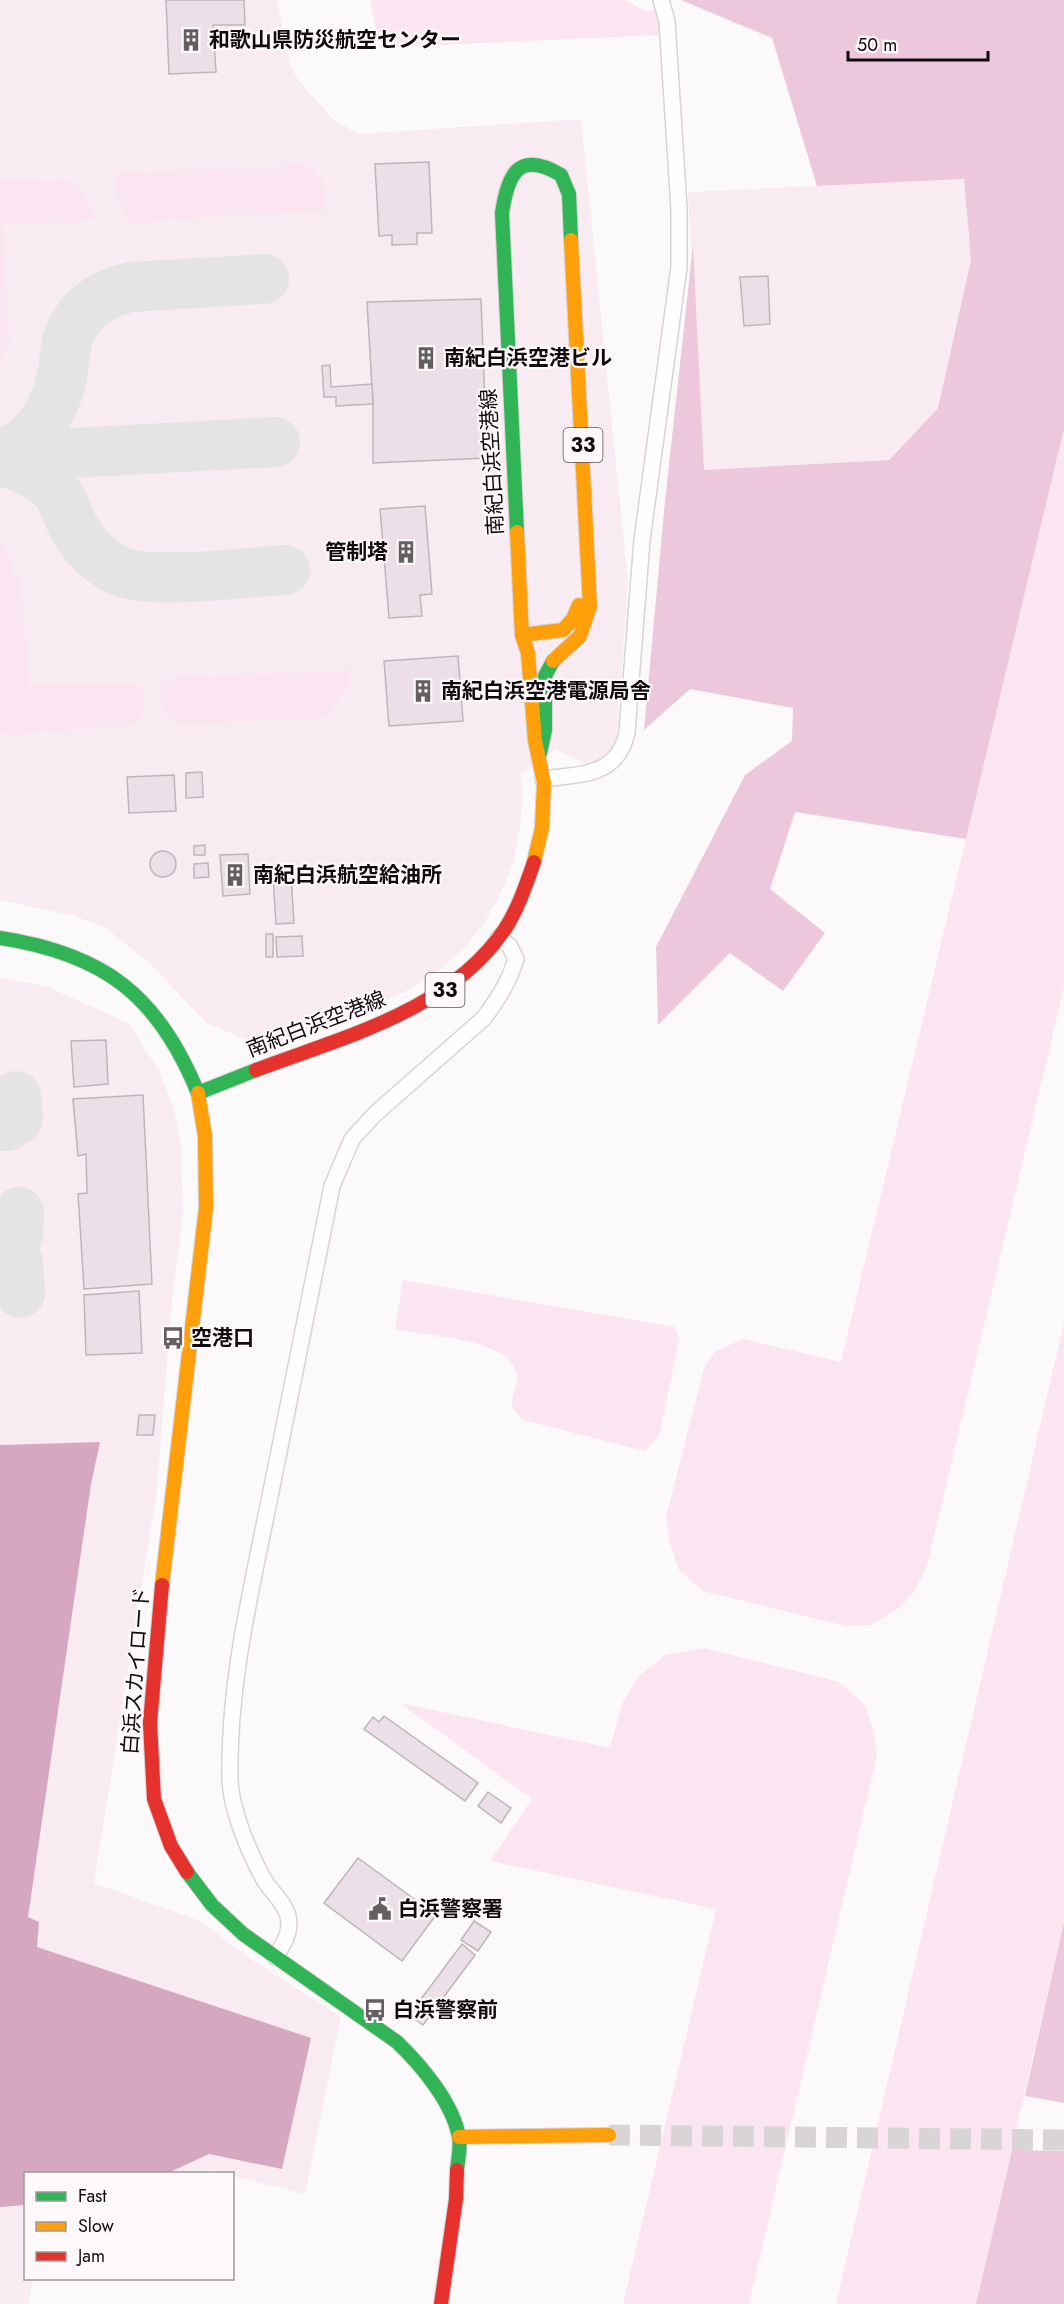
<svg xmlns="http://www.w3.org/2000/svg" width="1064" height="2304" viewBox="0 0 1064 2304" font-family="Jost,'Noto Sans JP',sans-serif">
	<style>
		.built { fill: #f8ecf2 }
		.green { fill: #fae5f0 }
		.forest { fill: #edc8dc }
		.water { fill: #d6a7c1 }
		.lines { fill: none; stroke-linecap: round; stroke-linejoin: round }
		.taxiway { stroke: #e5e4e4; stroke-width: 50 }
		.building { fill: #eddfe7; stroke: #bcb6b9; stroke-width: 1.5 }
		.secondary-tunnel { stroke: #d9d5d7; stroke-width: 21; stroke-dasharray: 21 10; stroke-linecap: butt }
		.street-casing { stroke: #d8d3d6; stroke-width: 18 }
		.fast-casing { stroke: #d8d3d6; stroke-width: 16 }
		.slow-casing { stroke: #d8d3d6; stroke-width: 16 }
		.jam-casing { stroke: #d8d3d6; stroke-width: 16 }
		.street { stroke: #fffefe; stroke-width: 15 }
		.fast { stroke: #30b455; stroke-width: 14 }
		.slow { stroke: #ff9f0a; stroke-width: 14 }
		.jam { stroke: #e5322d; stroke-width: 14 }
		.labels { text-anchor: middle; stroke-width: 4.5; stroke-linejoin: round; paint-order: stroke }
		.shield { fill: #fdf8fa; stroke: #585155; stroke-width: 1.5 }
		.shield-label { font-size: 20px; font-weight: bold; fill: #110a0e }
		.poi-label { font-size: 21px; font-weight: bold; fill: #110a0e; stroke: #fdf8fa; text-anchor: start }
		.street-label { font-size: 21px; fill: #110a0e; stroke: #fdf8fa }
	</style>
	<rect width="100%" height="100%" fill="#fcf9fa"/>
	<g class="built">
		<path d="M0,0H277L290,64L298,80L333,119L358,134L581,119L628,582L616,745L612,753L598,764L588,765L556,749L520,774L523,790L520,827L514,859L505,884L485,922L465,947L439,970L408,990L356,1015L264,1047L207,1023L146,960L104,927L74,916L0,900Z"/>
		<path d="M964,179L971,260L938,408L888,460L704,470L688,192Z"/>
		<path d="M0,977L48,987L128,1023L158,1069L174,1108L181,1148L183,1214L171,1310L157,1490L94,1883L200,1921L251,1959L341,2017L305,2194L233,2176L232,2174L208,2170L200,2174H26V2278L33,2279L28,2304H0Z"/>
	</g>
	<g class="green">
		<path d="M373,0H627L646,12L655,8L660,35L394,47L377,33L370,2Z"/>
		<path d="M308,165L322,179L327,210L127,222L116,191L115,174Z"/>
		<path d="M66,180L80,188L98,219L2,226L10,341L0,360V182Z"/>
		<path d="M1064,429V987L927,1566L915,1590L900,1607L871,1625L846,1626L703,1591L679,1570L670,1543L666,1517L704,1368L716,1351L743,1339L841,1362Z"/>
		<path d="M0,543L10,556L12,578L21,576L29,685L143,686L145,712L131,726L0,734Z"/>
		<path d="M352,670C345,692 340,706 320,719L185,723L170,721L161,708L160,679Z"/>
		<path d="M403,1280L675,1327L679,1340L660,1433L645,1451L527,1421C494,1402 528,1387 513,1365C496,1338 425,1335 395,1330Z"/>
		<path d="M1064,1323V1922L976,2304H836Z"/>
		<path d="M704,1648L839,1682L864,1704L872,1725L877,1755L749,2304H623L716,1909L490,1861L532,1799L400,1703L610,1748L622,1704L637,1678L665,1655Z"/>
	</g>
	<g class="forest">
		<path d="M681,0H1064V429L966,839L795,812L770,889L825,933L783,991L730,953L658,1025L656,947L745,775L792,741L793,708L690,689L644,730L665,501L693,245L704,470L889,460L938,408L971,260L964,179L817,186L772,38Z"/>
		<path d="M1064,1922V2103L1025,2096Z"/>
		<path d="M1012,2150L1064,2151V2304H976Z"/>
	</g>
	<path class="water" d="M100,1442L91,1484L28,1917L39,1922L37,1947L311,2038L282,2169L209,2154L168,2173L26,2174L25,2205L0,2207V1445Z"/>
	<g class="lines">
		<g class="taxiway">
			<path d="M0,454C36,444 57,407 63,371C65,356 65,340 73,327C86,303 106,293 131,287L264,279"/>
			<path d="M0,457L275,442"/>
			<path d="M0,461C21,466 41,474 56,491C64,501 66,512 72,524C82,544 102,566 125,573C158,584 247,572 285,570"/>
			<path d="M0,1126H7L18,1119L16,1096"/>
			<path d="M0,1248L13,1244L18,1235L19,1212"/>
			<path d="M2,1248L14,1253L18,1263L20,1293"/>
		</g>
	</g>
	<g class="building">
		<path d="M166,0H244L245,25H213L216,72L169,74Z"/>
		<path d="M429,162L432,233H417V244L392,245V235L379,236L375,164Z"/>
		<path d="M768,276L770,324L744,326L740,277Z"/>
		<path d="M481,299L487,458L373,463V404L367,302Z"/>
		<path d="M330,365L331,387L372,384L373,404L336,406V397H324L322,366Z"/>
		<path d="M425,506L432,594L420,595L422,616L389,618L380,509Z"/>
		<path d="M458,656L463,721L389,726L384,661Z"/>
		<path d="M202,772L203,797L186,798V773Z"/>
		<path d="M174,775L176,811L129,813L127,777Z"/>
		<path d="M205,845V855H194V846Z"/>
		<circle cx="163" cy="864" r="13"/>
		<path d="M248,854L250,894L223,896L220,855Z"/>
		<path d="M208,863L209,877L194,878V864Z"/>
		<path d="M291,876L294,923L276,924L273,877Z"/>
		<rect x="266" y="934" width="7" height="23"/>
		<path d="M302,936L303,956L277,957L276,937Z"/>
		<path d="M106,1040L108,1084L74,1087L71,1041Z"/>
		<path d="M143,1095L152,1284L84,1289L78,1194L87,1193L86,1154L78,1156L73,1099Z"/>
		<path d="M139,1291L142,1353L86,1355L84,1295Z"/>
		<path d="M139,1415H155L153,1435H137Z"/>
		<path d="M384,1716L478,1783L465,1801L364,1729L373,1717L379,1722Z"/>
		<path d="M488,1792L511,1808L501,1823L478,1806Z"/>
		<path d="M358,1858L436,1915L402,1961L324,1903Z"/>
		<path d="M474,1921L491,1932L478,1951L461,1940Z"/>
		<path d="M462,1944L475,1955L423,2025L409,2015Z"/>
	</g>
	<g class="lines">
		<path class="secondary-tunnel" d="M609,2135L1064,2140"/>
		<g class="street-casing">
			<g id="street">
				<path d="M543,779C580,774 618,777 627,732L642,540L679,267V209L667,21L661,0"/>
				<path d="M275,1957C283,1945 292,1932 288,1916C284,1901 270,1891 263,1878C249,1852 231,1810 230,1780C228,1689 249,1600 267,1511C289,1403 310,1295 332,1186L352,1139L375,1114L484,1018C498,999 509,982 516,959L509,945L498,938"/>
			</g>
		</g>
		<g class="fast-casing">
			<g id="fast">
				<path d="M517,532L502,213C508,173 519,150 561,175L569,194L571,240"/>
				<path d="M540,753L545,730V676L553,661"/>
				<path d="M0,938C104,954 158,995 198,1093L256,1070"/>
				<path d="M187,1872L212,1905L243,1934L397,2042C421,2065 453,2103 459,2137C461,2147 458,2160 457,2170"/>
			</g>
		</g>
		<g class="slow-casing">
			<g id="slow">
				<path d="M517,532L522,635L528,653L535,740L544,783L542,828L534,862"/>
				<path d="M522,635L563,630L573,619L579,605"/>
				<path d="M553,661L580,636L590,606L571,240"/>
				<path d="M162,1585L206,1208L205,1136L198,1093"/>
				<path d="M459,2137L609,2135"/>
			</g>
		</g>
		<g class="jam-casing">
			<g id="jam">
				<path d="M256,1070C343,1037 450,1011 505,929C518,909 526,885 534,862"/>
				<path d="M162,1585L150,1723L154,1799L171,1846L187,1872"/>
				<path d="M441,2304L456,2199L457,2170"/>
			</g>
		</g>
		<use href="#street" class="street"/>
		<use href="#fast" class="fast"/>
		<use href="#slow" class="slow"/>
		<use href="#jam" class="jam"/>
	</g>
	<defs>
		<g id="building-bare" transform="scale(1.8)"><path d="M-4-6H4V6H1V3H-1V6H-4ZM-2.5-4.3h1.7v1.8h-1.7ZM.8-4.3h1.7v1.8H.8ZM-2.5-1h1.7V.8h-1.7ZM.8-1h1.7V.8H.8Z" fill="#635e61" stroke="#fdf8fa" stroke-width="2.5" paint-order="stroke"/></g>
		<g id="bus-bare" transform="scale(1.8)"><path d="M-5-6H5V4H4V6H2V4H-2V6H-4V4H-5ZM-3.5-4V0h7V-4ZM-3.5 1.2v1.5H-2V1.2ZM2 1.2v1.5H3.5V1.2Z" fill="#635e61" stroke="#fdf8fa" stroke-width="2.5" paint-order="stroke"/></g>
		<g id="civic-bare" transform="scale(1.8)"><path d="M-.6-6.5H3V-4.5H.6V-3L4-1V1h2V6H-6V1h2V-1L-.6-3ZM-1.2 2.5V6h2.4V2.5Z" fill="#635e61" stroke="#fdf8fa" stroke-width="2.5" paint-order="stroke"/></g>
	</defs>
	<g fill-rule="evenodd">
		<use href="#building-bare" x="191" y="40"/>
		<use href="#building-bare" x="426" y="358"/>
		<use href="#building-bare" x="406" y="552"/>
		<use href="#building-bare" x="423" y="691"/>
		<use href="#building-bare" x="235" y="875"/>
		<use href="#bus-bare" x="173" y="1338"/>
		<use href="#civic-bare" x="380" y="1909"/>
		<use href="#bus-bare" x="375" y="2010"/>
	</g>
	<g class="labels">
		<g class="shield">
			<rect x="563.5" y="428" width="39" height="34" rx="4.5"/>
			<rect x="425.5" y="973" width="39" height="34" rx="4.5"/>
		</g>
		<g class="shield-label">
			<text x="583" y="452">33</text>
			<text x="445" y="997">33</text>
		</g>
		<g class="poi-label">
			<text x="209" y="47">和歌山県防災航空センター</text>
			<text x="444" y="365">南紀白浜空港ビル</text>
			<text x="388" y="559" text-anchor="end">管制塔</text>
			<text x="441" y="698">南紀白浜空港電源局舎</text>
			<text x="253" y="882">南紀白浜航空給油所</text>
			<text x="191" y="1345">空港口</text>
			<text x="398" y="1916">白浜警察署</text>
			<text x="393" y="2017">白浜警察前</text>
		</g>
		<g class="street-label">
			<text transform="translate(492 462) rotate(-93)" y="7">南紀白浜空港線</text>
			<text transform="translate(316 1024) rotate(-21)" y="7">南紀白浜空港線</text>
			<text transform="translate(136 1671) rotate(-86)" y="7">白浜スカイロード</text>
		</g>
	</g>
	<rect x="24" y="2172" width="210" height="108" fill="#fdf8fa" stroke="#9f999c" stroke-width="1.5"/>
	<rect x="36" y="2192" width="30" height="9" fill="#30b455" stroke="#9f999c" stroke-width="1.5"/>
	<text x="78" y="2202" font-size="18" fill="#110a0e">Fast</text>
	<rect x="36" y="2222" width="30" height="9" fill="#ff9f0a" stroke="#9f999c" stroke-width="1.5"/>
	<text x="78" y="2232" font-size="18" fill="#110a0e">Slow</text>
	<rect x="36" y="2252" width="30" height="9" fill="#e5322d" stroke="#9f999c" stroke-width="1.5"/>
	<text x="78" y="2262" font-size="18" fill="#110a0e">Jam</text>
	<path d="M848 51v9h140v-9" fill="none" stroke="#110a0e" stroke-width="3"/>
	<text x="857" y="51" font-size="18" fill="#110a0e" stroke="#fdf8fa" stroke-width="4.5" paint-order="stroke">50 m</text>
</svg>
